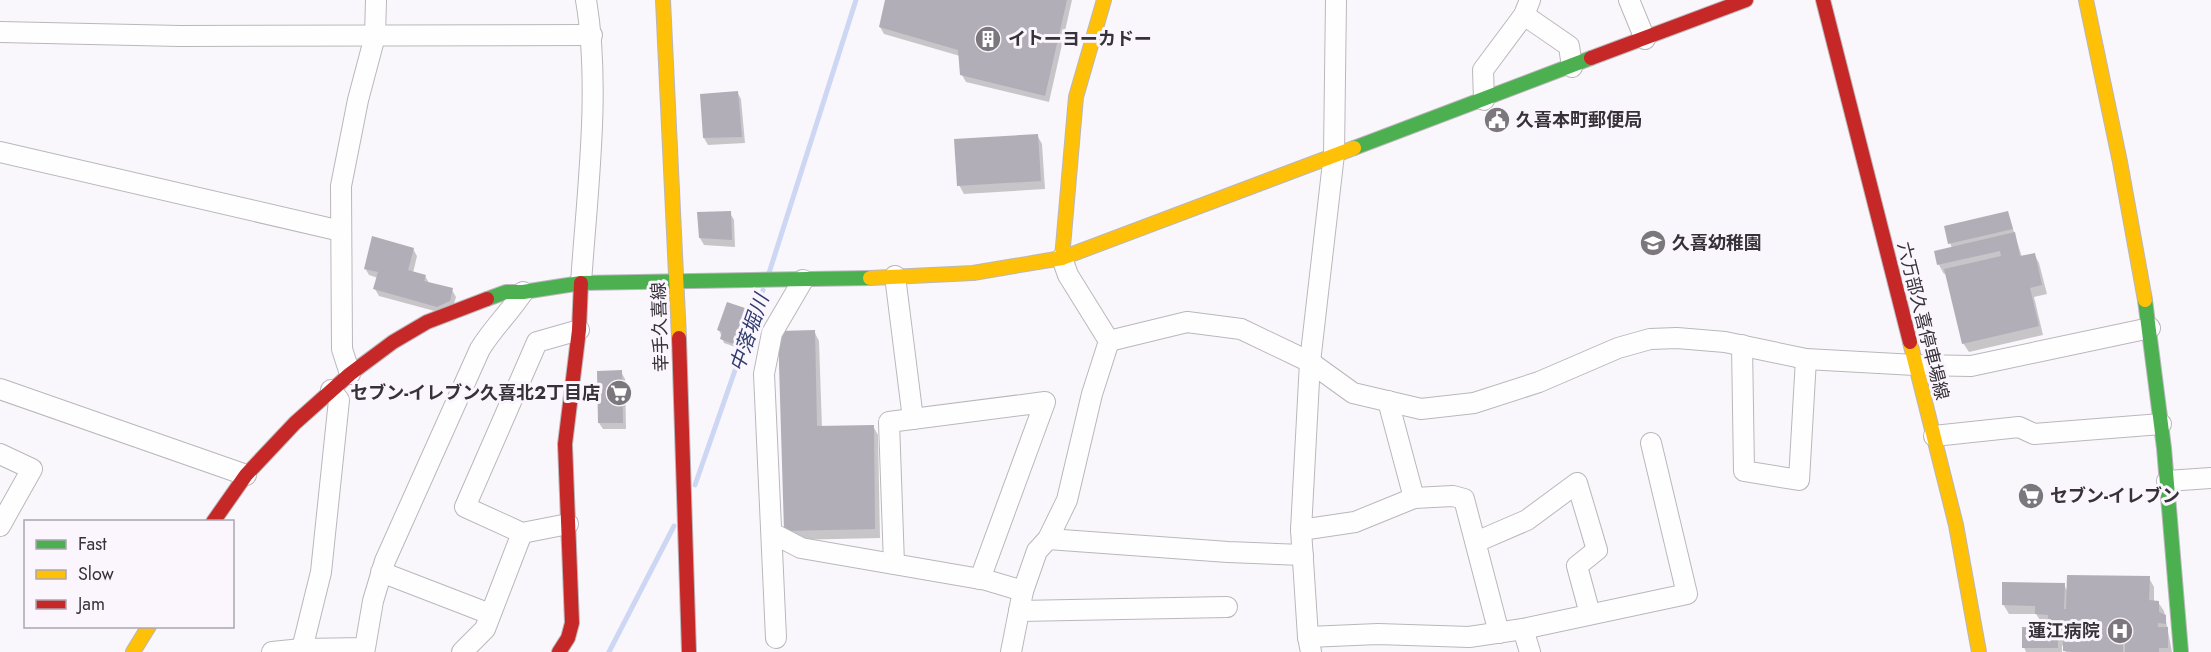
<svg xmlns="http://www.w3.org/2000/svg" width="2211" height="652" viewBox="0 0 2211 652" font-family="Jost,'Noto Sans JP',sans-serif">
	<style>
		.shadow { fill: #0003 }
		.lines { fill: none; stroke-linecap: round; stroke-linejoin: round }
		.stream { stroke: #cdd7f3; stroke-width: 5 }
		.building { fill: #b1aeb7 }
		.street-casing { stroke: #bab7bb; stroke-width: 22 }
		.fast-casing { stroke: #bab7bb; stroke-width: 16 }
		.slow-casing { stroke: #bab7bb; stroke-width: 16 }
		.jam-casing { stroke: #bab7bb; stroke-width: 16 }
		.street { stroke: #fefeff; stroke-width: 20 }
		.fast { stroke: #4caf50; stroke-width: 14 }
		.slow { stroke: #ffc107; stroke-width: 14 }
		.jam { stroke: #c62828; stroke-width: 14 }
		.labels { text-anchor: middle; stroke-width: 6; stroke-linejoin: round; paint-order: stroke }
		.poi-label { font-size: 18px; font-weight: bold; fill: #363238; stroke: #fbf5fe; text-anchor: start }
		.street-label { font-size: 18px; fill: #363238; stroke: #fbf5fe }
		.water-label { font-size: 20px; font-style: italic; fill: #2f3d6e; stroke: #fbf5fe }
	</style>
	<rect width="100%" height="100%" fill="#faf7fc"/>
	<g class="shadow">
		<path d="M886,0H1072L1049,102L966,82L962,75L960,56L884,34L880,27Z"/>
		<path d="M737,92L741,99L745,143L708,145L704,138Z"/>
		<path d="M1037,135L1042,144L1045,189L964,194L959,185Z"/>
		<path d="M730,213L734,220L735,247L704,245L700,238Z"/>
		<path d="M2008,213L2022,257L2034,254L2039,263L2047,294L2034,297L2043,335L1969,352L1963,343L1947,273L1944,274L1939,265L1935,252L1952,248L1950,243Z"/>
		<path d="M413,249L417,256L413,273L425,276L429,283L452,290L456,297L453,307L442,313L379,296L375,289L378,278L369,275L365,268Z"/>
		<path d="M747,310L749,315L738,348L724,343L719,330Z"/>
		<path d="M814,331L819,341L822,428L873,426L878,435L880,538L791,540L786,531Z"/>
		<path d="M621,372L625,379L626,429H603L599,423Z"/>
		<path d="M2149,578L2154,587V602H2158L2164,611L2172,652H2066L2062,645V652H2026L2024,647L2049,629L2050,623H2042L2036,614H2009L2003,604L2064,585L2068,592Z"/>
	</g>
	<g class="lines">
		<g class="stream">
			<path d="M769,273L856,0"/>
			<path d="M695,485L763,290"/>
			<path d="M609,652L674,526"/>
		</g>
	</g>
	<g class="building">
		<path d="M885,0H1067L1045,96L960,75L958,50L879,27Z"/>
		<path d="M738,91L742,137L703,138L700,94Z"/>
		<path d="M1038,134L1041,181L957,186L954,139Z"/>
		<path d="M731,211L732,240L699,238L697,212Z"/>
		<path d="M2008,211L2013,229L1948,244L1944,226Z"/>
		<path d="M2015,232L2020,256L2035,253L2042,285L2030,288L2039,326L1962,344L1944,269L2001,256L2000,251L1937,265L1934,251Z"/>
		<path d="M372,236L414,248L408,270L426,275L424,281L453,288L450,301L437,307L373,289L378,272L364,269Z"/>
		<path d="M727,302L748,309L736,345L720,339L722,332L717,330Z"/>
		<path d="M815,330L817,426L874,425L875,529L784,531L778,331Z"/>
		<path d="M622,370L623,423H598L597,371Z"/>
		<path d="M2067,575L2150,576L2149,600L2159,601V612L2166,615V624L2158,623V627H2168V648H2159V652H2125V644H2123V652H2072L2063,651V637H2058V648H2022V627L2048,628V615L2035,614V606L2002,605V582L2065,583L2064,609H2066Z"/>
	</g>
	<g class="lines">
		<g class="street-casing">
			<g id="street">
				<path d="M1629,0L1645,39"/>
				<path d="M1524,15L1569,46L1572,67"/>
				<path d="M0,32L180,36L592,35"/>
				<path d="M1484,100L1483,70L1524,15L1530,0"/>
				<path d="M0,152L341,231"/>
				<path d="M895,276L913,419"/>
				<path d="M581,283C587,193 601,88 586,0"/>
				<path d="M1109,341L1187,322L1241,329L1310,362L1353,393L1421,409L1474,403L1539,382L1618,348L1650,339L1677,338L1725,342L1806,359L1915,365L1971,366L2150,328"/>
				<path d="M1742,345L1744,471L1799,480L1806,359"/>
				<path d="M350,374L342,349L341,186L358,100L375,36L376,0"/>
				<path d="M0,389L246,475"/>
				<path d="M1388,401L1414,498"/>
				<path d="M1934,436L2019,427L2034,434L2161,424"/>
				<path d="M0,454L32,469L0,526"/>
				<path d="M2167,481L2211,478"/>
				<path d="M568,524L522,533L465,507L537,342L579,330"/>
				<path d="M1301,530L1355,522L1414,498L1453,496L1464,499L1499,633"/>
				<path d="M772,533L801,548L986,580L1023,591"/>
				<path d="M1048,539L1228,552L1303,555"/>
				<path d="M1476,542L1527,520L1577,483L1597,550L1577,566L1590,614"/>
				<path d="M894,564L889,422L1045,402L980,579"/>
				<path d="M381,572L490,614"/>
				<path d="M1019,611L1227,607"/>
				<path d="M1523,629L1530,652"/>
				<path d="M1308,637L1378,634L1469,637L1523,629L1687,594L1651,443"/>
				<path d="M776,638L764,374L772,333L803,280"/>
				<path d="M302,649L321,572L339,400L331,390"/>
				<path d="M272,652L302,649L365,648L373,601L385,561L480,349C493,328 510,312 523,292"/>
				<path d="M462,652L485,629L522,533"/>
				<path d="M1011,652L1023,591L1037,551L1048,539L1067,500L1092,394L1109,341L1068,275L1062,258"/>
				<path d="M1311,652L1308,637L1301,530L1310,362L1334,154L1336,0"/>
			</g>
		</g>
		<g class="fast-casing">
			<g id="fast">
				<path d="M1354,148L1591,58"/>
				<path d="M487,299L506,292H523L581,283L870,278"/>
				<path d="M2145,300L2164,448L2181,652"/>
			</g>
		</g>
		<g class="slow-casing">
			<g id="slow">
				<path d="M663,0L679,338"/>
				<path d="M2086,0L2120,162L2145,300"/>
				<path d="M1062,258L1076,97L1104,0"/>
				<path d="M870,278L973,273L1062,258L1354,148"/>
				<path d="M1910,342L1956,525L1979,652"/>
				<path d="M133,652L149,626"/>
			</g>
		</g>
		<g class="jam-casing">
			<g id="jam">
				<path d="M1823,0L1910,342"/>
				<path d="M1591,58L1746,0"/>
				<path d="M679,338L689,652"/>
				<path d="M213,522L246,475L295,423L350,374L393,342L427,322L487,299"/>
				<path d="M559,652L568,638L572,623L565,444L579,330L581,283"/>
			</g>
		</g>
		<use href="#street" class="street"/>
		<use href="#fast" class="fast"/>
		<use href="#slow" class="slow"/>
		<use href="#jam" class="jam"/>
	</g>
	<defs>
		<g id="building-disc" transform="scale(1.35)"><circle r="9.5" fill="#7b777d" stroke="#fbf5fe"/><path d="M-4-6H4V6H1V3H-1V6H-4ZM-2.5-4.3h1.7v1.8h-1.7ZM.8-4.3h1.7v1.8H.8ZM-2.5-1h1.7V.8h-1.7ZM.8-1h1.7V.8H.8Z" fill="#fff"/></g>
		<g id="civic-disc" transform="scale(1.35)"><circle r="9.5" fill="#7b777d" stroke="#fbf5fe"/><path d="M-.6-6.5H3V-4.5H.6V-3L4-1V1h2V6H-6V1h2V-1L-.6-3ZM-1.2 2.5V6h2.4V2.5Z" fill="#fff"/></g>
		<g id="school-disc" transform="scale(1.35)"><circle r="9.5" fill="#7b777d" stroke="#fbf5fe"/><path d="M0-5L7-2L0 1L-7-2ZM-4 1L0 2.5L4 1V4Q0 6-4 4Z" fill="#fff"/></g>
		<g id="supermarket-disc" transform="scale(1.35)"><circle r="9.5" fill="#7b777d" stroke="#fbf5fe"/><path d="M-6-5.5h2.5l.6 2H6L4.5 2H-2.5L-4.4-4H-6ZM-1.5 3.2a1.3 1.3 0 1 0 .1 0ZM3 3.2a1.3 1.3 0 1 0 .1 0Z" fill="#fff"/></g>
		<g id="hospital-disc" transform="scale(1.35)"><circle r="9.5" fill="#7b777d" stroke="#fbf5fe"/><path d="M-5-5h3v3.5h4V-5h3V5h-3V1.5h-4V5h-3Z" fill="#fff"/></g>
	</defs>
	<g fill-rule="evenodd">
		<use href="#building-disc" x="988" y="39"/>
		<use href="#civic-disc" x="1497" y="120"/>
		<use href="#school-disc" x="1653" y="243"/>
		<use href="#supermarket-disc" x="619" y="393"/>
		<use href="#supermarket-disc" x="2031" y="496"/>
		<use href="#hospital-disc" x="2120" y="631"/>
	</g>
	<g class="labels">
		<g class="poi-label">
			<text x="1008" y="45">イトーヨーカドー</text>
			<text x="1516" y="126">久喜本町郵便局</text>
			<text x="1672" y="249">久喜幼稚園</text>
			<text x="600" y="399" text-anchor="end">セブン-イレブン久喜北2丁目店</text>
			<text x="2050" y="502">セブン-イレブン</text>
			<text x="2100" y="637" text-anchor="end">蓮江病院</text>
		</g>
		<g class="street-label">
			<text transform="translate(1923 321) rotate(76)" y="6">六万部久喜停車場線</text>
			<text transform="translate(660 327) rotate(-92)" y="6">幸手久喜線</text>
		</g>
		<g class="water-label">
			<text transform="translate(749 333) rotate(-71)" y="7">中落堀川</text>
		</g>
	</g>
	<rect x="24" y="520" width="210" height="108" fill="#fbf5fe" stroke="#aca7af" stroke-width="1.5"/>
	<rect x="36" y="540" width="30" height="9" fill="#4caf50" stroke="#aca7af" stroke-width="1.5"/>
	<text x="78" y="550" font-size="18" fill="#363238">Fast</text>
	<rect x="36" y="570" width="30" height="9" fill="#ffc107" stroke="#aca7af" stroke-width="1.5"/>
	<text x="78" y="580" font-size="18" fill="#363238">Slow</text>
	<rect x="36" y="600" width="30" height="9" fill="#c62828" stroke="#aca7af" stroke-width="1.5"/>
	<text x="78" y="610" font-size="18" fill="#363238">Jam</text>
</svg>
